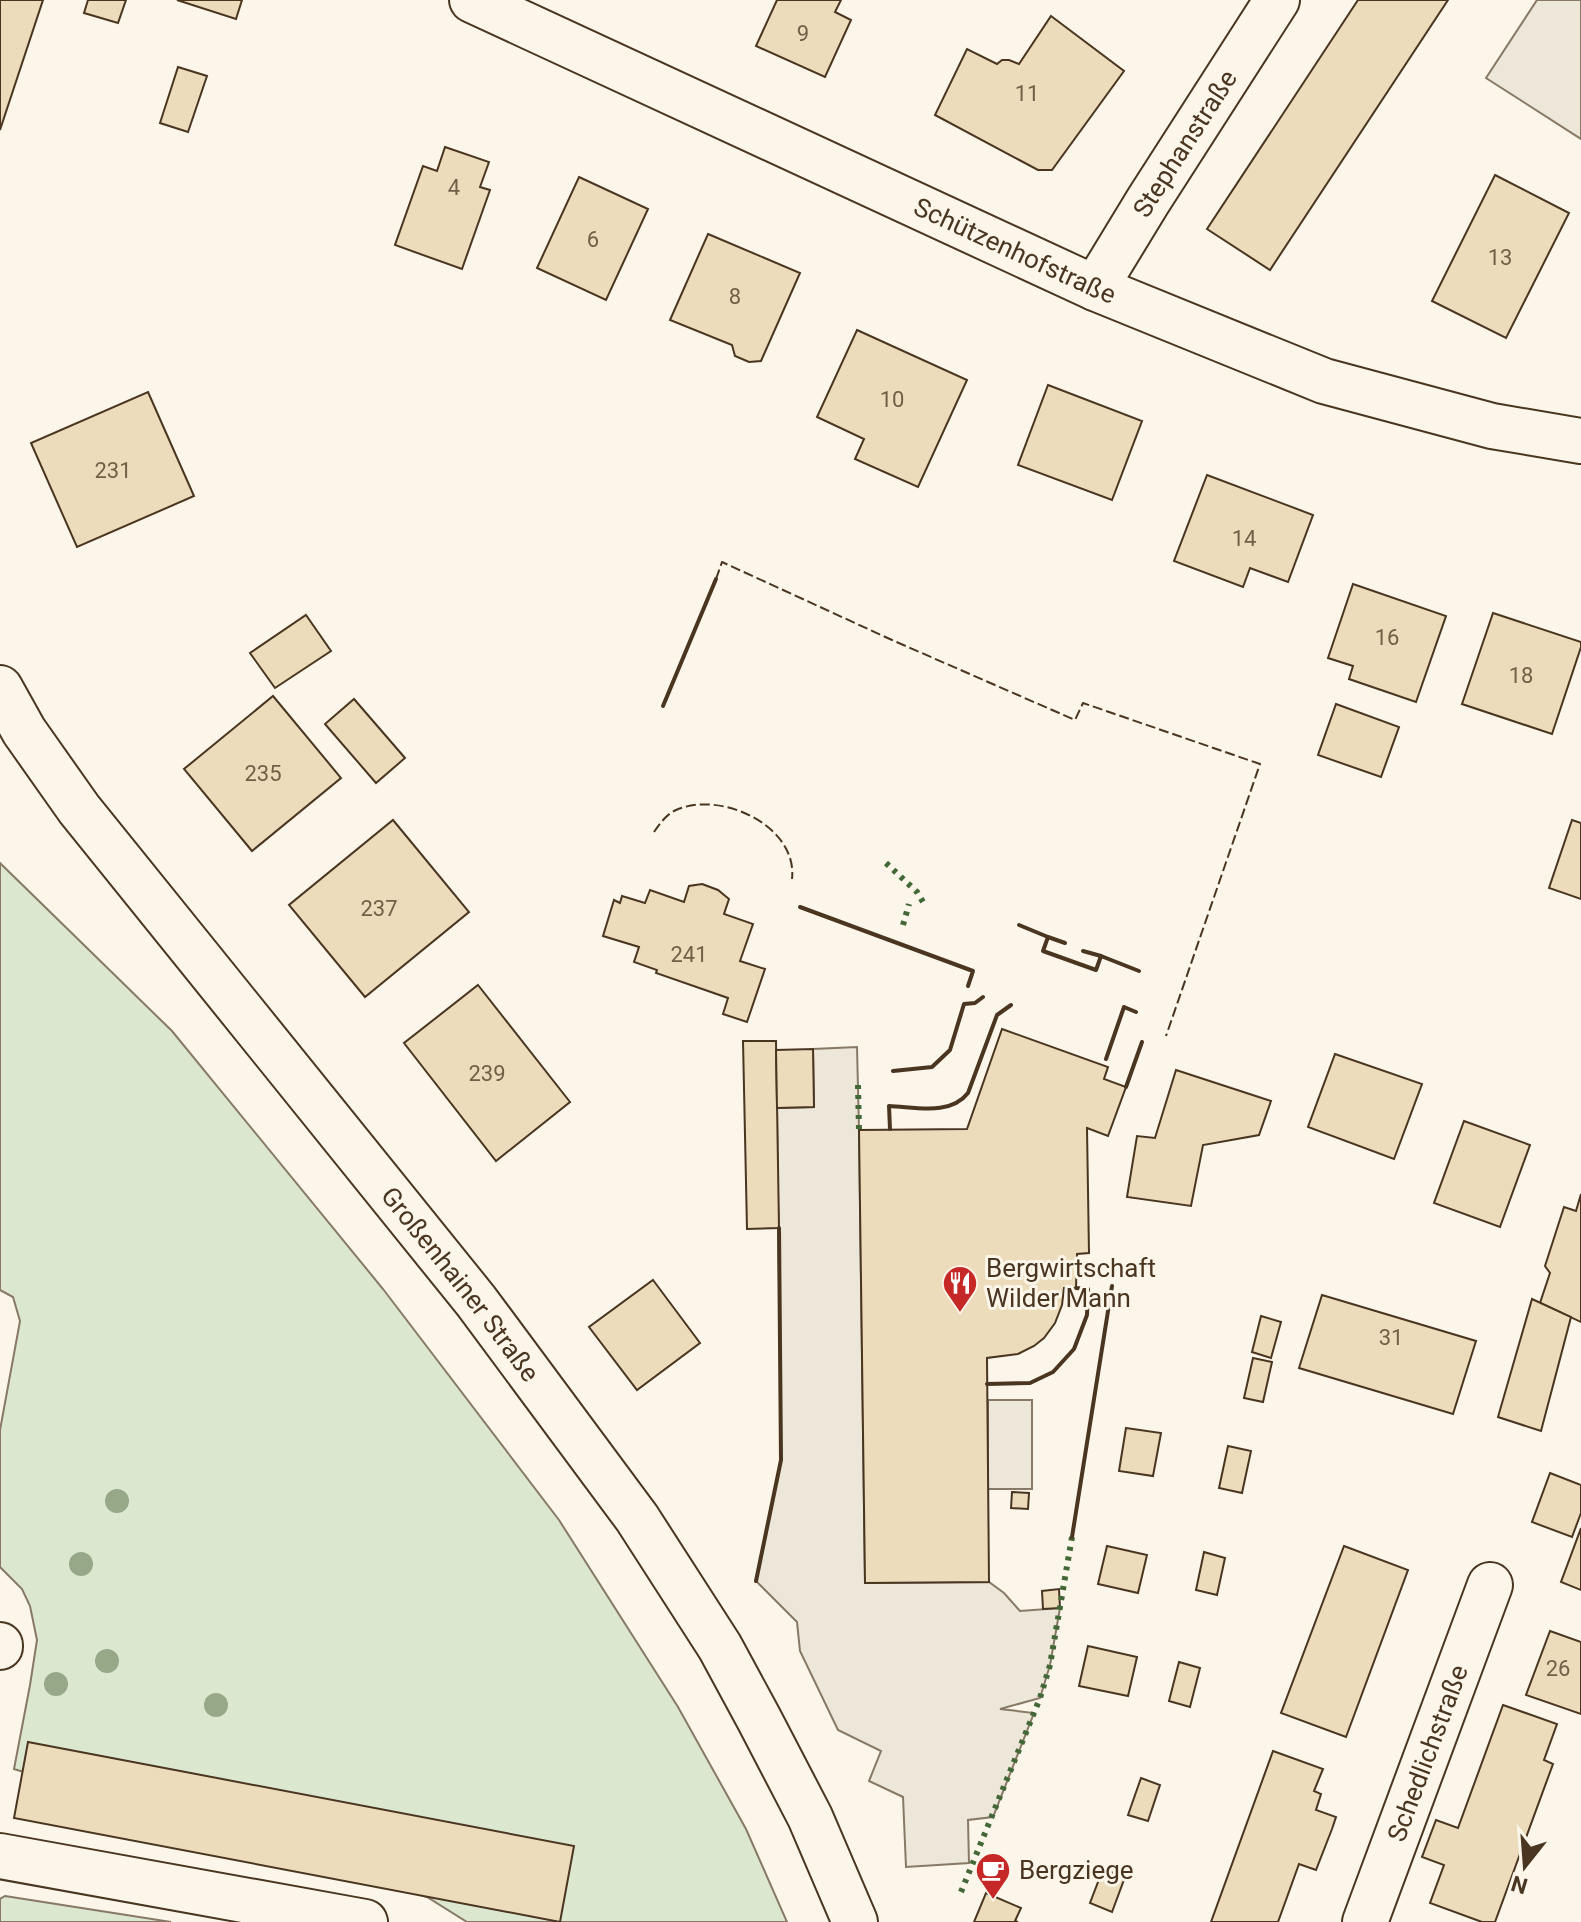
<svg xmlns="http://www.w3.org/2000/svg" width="1581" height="1922" viewBox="0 0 1581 1922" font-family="Roboto,sans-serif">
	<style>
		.green { fill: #dce7d0; stroke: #887966; stroke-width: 2 }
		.parking { fill: #ede7d9; stroke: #887966; stroke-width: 2 }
		.building { fill: #ecdcbc; stroke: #4a3520; stroke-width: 2 }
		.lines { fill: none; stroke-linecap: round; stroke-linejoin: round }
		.minor-casing { stroke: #4a3520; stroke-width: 48 }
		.major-casing { stroke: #4a3520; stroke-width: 48 }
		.minor { stroke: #fbf6e9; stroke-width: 44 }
		.major { stroke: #fbf6e9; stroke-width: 44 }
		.hedge { stroke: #436837; stroke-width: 6; stroke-dasharray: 4 6; stroke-linecap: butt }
		.fence { stroke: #4a3520; stroke-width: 2; stroke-dasharray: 10 4; stroke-linecap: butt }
		.wall { stroke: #4a3520; stroke-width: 4 }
		.tree { fill: #96a887 }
		.labels { text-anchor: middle; stroke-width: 6; stroke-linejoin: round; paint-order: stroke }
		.number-label { font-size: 22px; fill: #725f47 }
		.street-label { font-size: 26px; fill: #4a3520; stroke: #fbf6e9 }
		.poi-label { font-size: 26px; fill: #4a3520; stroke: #fbf6e9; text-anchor: start }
	</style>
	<rect width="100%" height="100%" fill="#fbf6e9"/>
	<g class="green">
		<path d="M0,863L172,1031L383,1289L559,1520L678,1707L746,1829L787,1922H467L427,1897L14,1769L30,1685L37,1640L30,1606L22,1589L0,1567V1430L20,1321L13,1297L0,1290Z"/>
		<path d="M5,1896L171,1922H0V1899Z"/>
	</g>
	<g class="parking">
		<path d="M1537,0H1581V139L1486,78Z"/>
		<path d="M857,1047L859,1130L865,1583L989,1582L1004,1593L1020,1611L1060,1608L1050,1665L1040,1698L1000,1709L1034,1713L993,1817L968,1820L969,1863L906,1867L903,1797L869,1781L881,1751L838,1730L800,1651L797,1622L756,1581L781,1460L777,1108L814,1107L813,1049Z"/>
		<rect x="988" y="1400" width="44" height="89"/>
	</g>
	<g class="building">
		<path d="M0,0H43L0,130Z"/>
		<path d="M88,0H126L118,23L84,13Z"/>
		<path d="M177,0H242L236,19Z"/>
		<path d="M777,0H841L835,12L851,20L825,77L756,46Z"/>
		<path d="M1358,0H1448L1270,270L1207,229Z"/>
		<path d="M1051,16L1124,71L1052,170H1038L935,115L967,49L997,64L1002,60H1009L1019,64Z"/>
		<path d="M178,67L207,76L188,132L160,123Z"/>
		<path d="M445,147L489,162L480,187L490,190L462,269L395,245L423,166L437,171Z"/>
		<path d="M1495,175L1569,213L1506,338L1432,301Z"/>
		<path d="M579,177L648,209L606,300L537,268Z"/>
		<path d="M708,234L800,273L761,361L749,362L735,356L732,345L670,320Z"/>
		<path d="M857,330L967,380L918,487L855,459L864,439L817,417Z"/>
		<path d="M1048,385L1142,421L1112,500L1018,465Z"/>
		<path d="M148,392L194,496L77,547L31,443Z"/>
		<path d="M1207,475L1313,515L1288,582L1250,568L1243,587L1174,561Z"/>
		<path d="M1353,584L1446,616L1416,702L1349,679L1353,666L1328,658Z"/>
		<path d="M1493,613L1581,642V647L1552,734L1462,704Z"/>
		<path d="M306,615L331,651L275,688L250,653Z"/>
		<path d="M273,696L341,778L252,851L184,769Z"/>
		<path d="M354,699L405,758L376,783L325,724Z"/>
		<path d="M1336,704L1399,727L1381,777L1318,755Z"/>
		<path d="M393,820L469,912L365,997L289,905Z"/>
		<path d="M1572,820L1581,823V899L1549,888Z"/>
		<path d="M702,884L718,890L729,899L724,914L753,924L740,961L765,969L747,1022L723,1014L728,998L656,973L657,970L634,962L639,947L603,936L614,900L620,903L622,896L645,903L650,890L684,902L689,886Z"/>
		<path d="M478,985L570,1102L496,1161L404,1043Z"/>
		<path d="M1002,1029L1108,1067L1104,1079L1126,1087L1108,1136L1087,1128L1089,1253L1077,1254L1076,1288H1064L1062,1305L1055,1323L1044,1338L1034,1346L1018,1354L987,1358L989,1582L865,1583L859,1130L967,1129Z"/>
		<path d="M743,1041H776L779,1228L747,1229Z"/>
		<path d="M813,1049L814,1107L777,1108L776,1050Z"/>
		<path d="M1335,1054L1422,1084L1394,1159L1308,1127Z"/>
		<path d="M1176,1070L1271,1101L1259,1135L1203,1145L1191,1206L1127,1197L1137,1136L1155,1138Z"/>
		<path d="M1464,1121L1530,1145L1500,1227L1434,1203Z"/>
		<path d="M1581,1194V1322L1540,1303L1550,1273L1545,1266L1564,1207L1576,1211Z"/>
		<path d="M653,1280L700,1343L637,1390L589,1327Z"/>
		<path d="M1322,1295L1476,1341L1453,1414L1299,1368Z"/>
		<path d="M1532,1299L1571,1317L1541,1431L1498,1417Z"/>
		<path d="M1261,1316L1281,1322L1271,1358L1252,1352Z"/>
		<path d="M1253,1358L1272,1362L1263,1402L1244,1398Z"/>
		<path d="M1126,1428L1161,1433L1153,1476L1119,1471Z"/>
		<path d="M1228,1446L1251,1451L1242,1493L1219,1488Z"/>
		<path d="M1550,1473L1581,1485V1513L1572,1537L1532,1522Z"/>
		<path d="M1012,1492L1029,1493L1028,1509L1011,1508Z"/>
		<path d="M1581,1528V1590L1561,1582Z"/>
		<path d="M1107,1546L1147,1555L1138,1593L1098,1584Z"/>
		<path d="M1344,1546L1408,1570L1346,1737L1281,1713Z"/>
		<path d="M1204,1552L1225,1558L1217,1595L1196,1590Z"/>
		<path d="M1059,1589L1060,1608L1043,1609L1042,1591Z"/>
		<path d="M1550,1631L1581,1642V1714L1526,1695Z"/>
		<path d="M1088,1646L1137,1657L1128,1696L1079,1686Z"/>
		<path d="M1179,1662L1200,1668L1190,1707L1169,1701Z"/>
		<path d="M1503,1705L1557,1724L1544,1760L1553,1764L1495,1922H1482L1430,1903L1444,1865L1422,1857L1436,1820L1458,1828Z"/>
		<path d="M28,1742L574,1846L560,1922L14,1818Z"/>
		<path d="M1273,1751L1323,1769L1314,1791L1321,1794L1316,1810L1336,1817L1332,1829L1316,1870L1299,1864L1278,1922H1211Z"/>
		<path d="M1141,1778L1160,1785L1148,1821L1128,1815Z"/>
		<path d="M1103,1869L1125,1877L1112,1912L1090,1903Z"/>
		<path d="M986,1893L1021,1908L1015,1921L1018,1922H974Z"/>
	</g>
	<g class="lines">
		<g class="minor-casing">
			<g id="minor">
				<path id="s1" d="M472,0L1095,288L1324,381L1492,426L1581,441"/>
				<path id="s2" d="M1095,288L1148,201L1277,0"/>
				<path d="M0,1645V1647"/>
				<path d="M0,1856L365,1922"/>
				<path id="s3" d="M1365,1922L1490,1585"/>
			</g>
		</g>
		<g class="major-casing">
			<g id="major">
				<path id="s4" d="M0,688L24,731L79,809L476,1301L637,1518L720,1647L759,1719L810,1817L855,1922"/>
			</g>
		</g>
		<use href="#minor" class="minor"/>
		<use href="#major" class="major"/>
		<g class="hedge">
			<path d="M886,863L917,892L923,902"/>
			<path d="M903,925L909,904"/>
			<path d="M858,1085L859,1130"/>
			<path d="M961,1892L1040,1698L1050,1665L1072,1537"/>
		</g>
		<g class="fence">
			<path d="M716,579L722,562L892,640L1075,720L1083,703L1260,764L1166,1036"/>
			<path d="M654,832C660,823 667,814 676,810C721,790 798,826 792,879"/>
		</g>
		<g class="wall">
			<path d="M663,706L716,579"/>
			<path d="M800,907L973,971L968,986"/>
			<path d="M1019,925L1048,937L1043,951L1096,970L1101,956L1139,971"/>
			<path d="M1048,937L1065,943"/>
			<path d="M1083,951L1101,956"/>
			<path d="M1106,1059L1124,1007L1136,1012"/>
			<path d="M893,1071L932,1067L950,1050L964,1004L975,1003L983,997"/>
			<path d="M1126,1087L1142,1042"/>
			<path d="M890,1129L889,1106C916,1107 950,1116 968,1093L997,1015L1011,1005"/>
			<path d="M987,1384L1030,1383L1053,1372L1074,1349L1087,1315L1088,1289L1076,1288"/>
			<path d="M1072,1537L1112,1286"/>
			<path d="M756,1581L781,1460L779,1228"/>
		</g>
	</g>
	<g class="tree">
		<circle cx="117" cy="1501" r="12"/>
		<circle cx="81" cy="1564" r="12"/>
		<circle cx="107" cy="1661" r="12"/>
		<circle cx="56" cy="1684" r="12"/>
		<circle cx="216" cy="1705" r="12"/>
	</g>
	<defs>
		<g id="restaurant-pin" transform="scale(1.8)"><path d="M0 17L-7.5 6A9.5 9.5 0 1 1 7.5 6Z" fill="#c62828" stroke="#fbf6e9"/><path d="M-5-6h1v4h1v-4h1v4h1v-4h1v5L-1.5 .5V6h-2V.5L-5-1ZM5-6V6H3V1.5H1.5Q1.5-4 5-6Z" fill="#fff"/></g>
		<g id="cafe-pin" transform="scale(1.8)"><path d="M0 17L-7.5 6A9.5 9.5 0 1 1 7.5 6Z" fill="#c62828" stroke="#fbf6e9"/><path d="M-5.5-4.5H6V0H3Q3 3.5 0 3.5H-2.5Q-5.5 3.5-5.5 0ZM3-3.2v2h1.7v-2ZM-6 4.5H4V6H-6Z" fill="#fff"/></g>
	</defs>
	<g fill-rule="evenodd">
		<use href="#restaurant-pin" x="960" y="1283"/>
		<use href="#cafe-pin" x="993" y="1870"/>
	</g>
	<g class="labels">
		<g class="number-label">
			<text x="803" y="41">9</text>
			<text x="1027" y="101">11</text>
			<text x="454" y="195">4</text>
			<text x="593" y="247">6</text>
			<text x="1500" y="265">13</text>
			<text x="735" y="304">8</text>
			<text x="892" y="407">10</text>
			<text x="113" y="478">231</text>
			<text x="1244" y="546">14</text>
			<text x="1387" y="645">16</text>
			<text x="1521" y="683">18</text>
			<text x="263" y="781">235</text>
			<text x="379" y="916">237</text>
			<text x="689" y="962">241</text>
			<text x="487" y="1081">239</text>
			<text x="1391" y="1345">31</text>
			<text x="1558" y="1676">26</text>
		</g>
		<g class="street-label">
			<text dy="9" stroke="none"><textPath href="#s2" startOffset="170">Stephanstraße</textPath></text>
			<text dy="9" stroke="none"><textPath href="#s1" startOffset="598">Schützenhofstraße</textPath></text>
			<text dy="9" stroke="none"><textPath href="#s4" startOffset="754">Großenhainer Straße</textPath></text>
			<text dy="9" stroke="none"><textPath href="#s3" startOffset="180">Schedlichstraße</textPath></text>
		</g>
		<g class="poi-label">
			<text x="986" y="1277">Bergwirtschaft<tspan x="986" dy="30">Wilder Mann</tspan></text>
			<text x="1019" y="1879">Bergziege</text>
		</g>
	</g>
	<g transform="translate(1525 1866) rotate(197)" stroke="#fbf6e9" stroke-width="6" paint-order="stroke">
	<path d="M0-6L14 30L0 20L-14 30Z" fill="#4a3520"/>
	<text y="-12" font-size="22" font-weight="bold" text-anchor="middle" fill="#4a3520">N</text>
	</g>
</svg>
